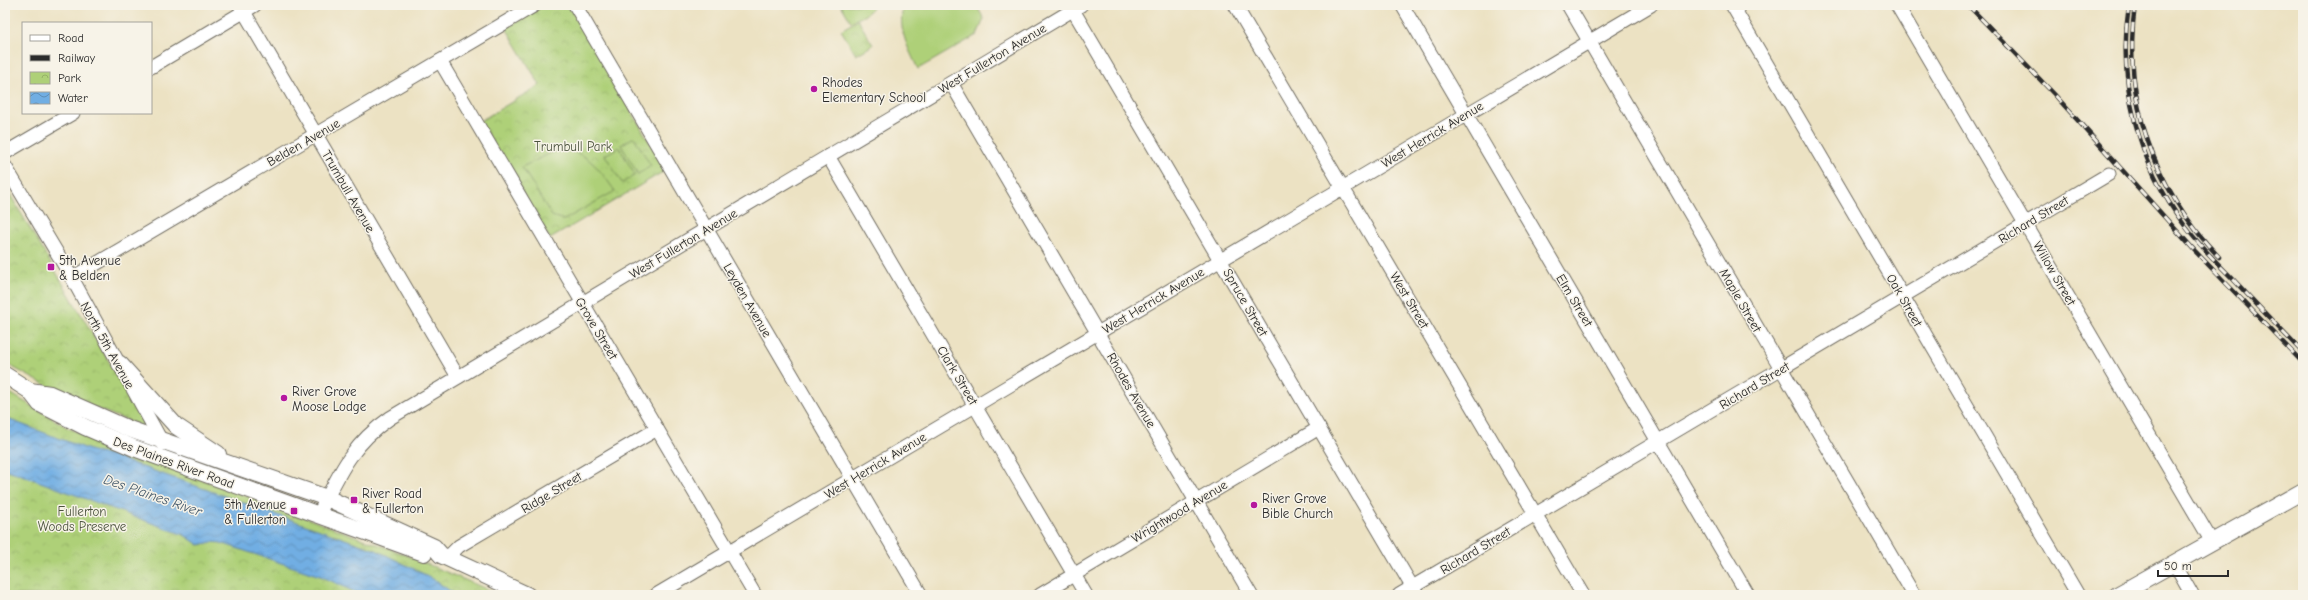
<svg xmlns="http://www.w3.org/2000/svg" width="2308" height="600" viewBox="0 0 2308 600" font-family="'Comic Neue',sans-serif">
	<style>
		.park { fill: url(#park-crowns); stroke: #6c7e52 }
		.garden { fill: #aed078; stroke: #6c7e52 }
		.water { fill: url(#water-waves); stroke: #4e6c87 }
		.lines { fill: none; stroke-linecap: round; stroke-linejoin: round }
		.minor-casing { stroke: #6f6b60; stroke-width: 15 }
		.major-casing { stroke: #6f6b60; stroke-width: 18 }
		.minor { stroke: #fff; stroke-width: 13 }
		.major { stroke: #fff; stroke-width: 16 }
		.rail-casing { stroke: #2b2b2b; stroke-width: 4.5 }
		.rail { stroke: #f7f3e8; stroke-width: 3; stroke-dasharray: 9; stroke-linecap: butt }
		.poi-dot { fill: #b5179e; stroke: #f7f3e8; stroke-width: 1.5 }
		.labels { text-anchor: middle; stroke-width: 3; stroke-linejoin: round; paint-order: stroke }
		.street-label { font-size: 13px; fill: #2b2b2b; stroke: #f7f3e8 }
		.poi-label { font-size: 13px; fill: #2b2b2b; stroke: #f7f3e8; text-anchor: start }
		.park-label { font-size: 13px; fill: #4c543e; stroke: #f7f3e8 }
		.water-label { font-size: 14px; font-style: italic; fill: #44596b; stroke: #f7f3e8 }
	</style>
	<defs>
		<pattern id="park-crowns" width="20" height="18" patternUnits="userSpaceOnUse"><rect width="20" height="18" fill="#aed078"/><path d="M2 6a3 3 0 1 1 6 0M12 15a3 3 0 1 1 6 0" fill="none" stroke="#96b368"/></pattern>
		<pattern id="water-waves" width="16" height="10" patternUnits="userSpaceOnUse"><rect width="16" height="10" fill="#71aee3"/><path d="M0 5q4-4 8 0t8 0" fill="none" stroke="#5d8eb8"/></pattern>
	</defs>
	<rect width="100%" height="100%" fill="#f7f3e8"/>
	<filter id="ink" filterUnits="userSpaceOnUse"><feTurbulence type="fractalNoise" baseFrequency=".025" numOctaves="2"/><feDisplacementMap in="SourceGraphic" scale="8" xChannelSelector="R" yChannelSelector="G"/><feConvolveMatrix kernelMatrix="1 2 1 2 8 2 1 2 1" color-interpolation-filters="sRGB"/></filter>
	<filter id="wash" filterUnits="userSpaceOnUse"><feTurbulence type="fractalNoise" baseFrequency=".012" numOctaves="4" result="noise"/><feDisplacementMap in="SourceGraphic" scale="16" xChannelSelector="R" yChannelSelector="G"/><feGaussianBlur stdDeviation="0.9" result="paint"/><feColorMatrix in="noise" values="0 0 0 0 0 0 0 0 0 0 0 0 0 0 0 0 0 1.4 0 .05"/><feComposite in="paint" operator="in"/></filter>
	<g filter="url(#wash)">
		<rect width="100%" height="100%" fill="#ece2c3"/>
		<g class="park">
			<path d="M545,5H569L666,170L550,239L480,121L540,85L506,28Z"/>
			<path d="M858,20L873,45L856,55L841,30Z"/>
			<path d="M5,186L147,426V428L69,398L5,363Z"/>
			<path d="M5,390L68,428L118,449L396,551L501,595H5Z"/>
		</g>
		<g class="garden">
			<path d="M841,5H876L865,15L851,22Z"/>
			<path d="M904,5H976L984,19L977,35L918,69C909,50 896,27 904,5Z"/>
			<path d="M634,137L651,166L638,174L621,145Z"/>
			<path d="M619,147L635,175L622,183L605,155Z"/>
			<path d="M567,150C591,155 601,172 615,191L564,220L552,216L522,167L555,151Z"/>
		</g>
		<path class="water" d="M5,418L98,453L108,454L113,449L119,452V458L126,461L376,550L430,577L456,595H361L323,577L221,543L212,542L199,545L184,535L5,469Z"/>
	</g>
	<g filter="url(#ink)">
		<g class="lines">
			<g class="minor-casing">
				<g id="minor">
					<path d="M240,5L458,377"/>
					<path d="M575,5L921,595"/>
					<path d="M1235,5L1583,595"/>
					<path d="M1402,5L1748,595"/>
					<path d="M1568,5L1914,595"/>
					<path d="M1732,5L2078,595"/>
					<path d="M1897,5L2212,542"/>
					<path d="M1073,10L1417,595"/>
					<path d="M440,61L755,595"/>
					<path d="M151,67L255,5"/>
					<path d="M951,83L1251,595"/>
					<path d="M5,153L73,113"/>
					<path d="M828,156L1086,595"/>
					<path d="M5,166L72,278L163,444"/>
					<path d="M72,278L535,5"/>
					<path d="M319,514C339,474 351,445 390,418L1081,5"/>
					<path d="M447,558L459,546L657,429"/>
					<path d="M2174,563L2192,595"/>
					<path d="M656,595L1651,5"/>
					<path d="M1040,595L1319,428"/>
					<path d="M1399,595L2109,174"/>
				</g>
			</g>
			<g class="major-casing">
				<g id="major">
					<path d="M120,364L176,426L218,454"/>
					<path d="M5,375L30,391L40,404L85,427L134,448L424,553"/>
					<path d="M30,391L50,394L129,429L327,498L434,547L441,555L527,595"/>
					<path d="M2117,595L2303,491"/>
				</g>
			</g>
			<use href="#minor" class="minor"/>
			<use href="#major" class="major"/>
			<g class="rail-casing">
				<g id="rail">
					<path d="M1968,5L2054,94L2195,251L2303,363"/>
					<path d="M2129,5C2117,83 2138,163 2185,226C2199,245 2215,261 2232,278C2255,303 2279,328 2303,353"/>
					<path d="M2135,5C2122,99 2154,189 2219,257"/>
				</g>
			</g>
			<use href="#rail" class="rail"/>
		</g>
	</g>
	<g class="poi-dot">
		<circle cx="814" cy="89" r="4"/>
		<rect x="47" y="263" width="8" height="8" rx="2"/>
		<circle cx="284" cy="398" r="4"/>
		<rect x="350" y="496" width="8" height="8" rx="2"/>
		<circle cx="1254" cy="505" r="4"/>
		<rect x="290" y="507" width="8" height="8" rx="2"/>
	</g>
	<g class="labels">
		<g class="street-label">
			<text transform="translate(992 58) rotate(-31)" y="5">West Fullerton Avenue</text>
			<text transform="translate(1432 134) rotate(-31)" y="5">West Herrick Avenue</text>
			<text transform="translate(303 142) rotate(-30)" y="5">Belden Avenue</text>
			<text transform="translate(349 191) rotate(60)" y="5">Trumbull Avenue</text>
			<text transform="translate(2033 219) rotate(-31)" y="5">Richard Street</text>
			<text transform="translate(683 243) rotate(-31)" y="5">West Fullerton Avenue</text>
			<text transform="translate(2055 273) rotate(60)" y="5">Willow Street</text>
			<text transform="translate(748 300) rotate(60)" y="5">Leyden Avenue</text>
			<text transform="translate(1153 300) rotate(-31)" y="5">West Herrick Avenue</text>
			<text transform="translate(1410 300) rotate(59)" y="5">West Street</text>
			<text transform="translate(1575 300) rotate(59)" y="5">Elm Street</text>
			<text transform="translate(1741 300) rotate(60)" y="5">Maple Street</text>
			<text transform="translate(1905 300) rotate(60)" y="5">Oak Street</text>
			<text transform="translate(1246 302) rotate(60)" y="5">Spruce Street</text>
			<text transform="translate(597 328) rotate(59)" y="5">Grove Street</text>
			<text transform="translate(108 345) rotate(61)" y="5">North 5th Avenue</text>
			<text transform="translate(958 375) rotate(59)" y="5">Clark Street</text>
			<text transform="translate(1754 385) rotate(-31)" y="5">Richard Street</text>
			<text transform="translate(1132 390) rotate(60)" y="5">Rhodes Avenue</text>
			<text transform="translate(174 462) rotate(20)" y="5">Des Plaines River Road</text>
			<text transform="translate(875 465) rotate(-31)" y="5">West Herrick Avenue</text>
			<text transform="translate(551 492) rotate(-31)" y="5">Ridge Street</text>
			<text transform="translate(1179 511) rotate(-31)" y="5">Wrightwood Avenue</text>
			<text transform="translate(1475 550) rotate(-31)" y="5">Richard Street</text>
		</g>
		<g class="poi-label">
			<text x="822" y="87">Rhodes<tspan x="822" dy="15">Elementary School</tspan></text>
			<text x="59" y="265">5th Avenue<tspan x="59" dy="15">&amp; Belden</tspan></text>
			<text x="292" y="396">River Grove<tspan x="292" dy="15">Moose Lodge</tspan></text>
			<text x="362" y="498">River Road<tspan x="362" dy="15">&amp; Fullerton</tspan></text>
			<text x="1262" y="503">River Grove<tspan x="1262" dy="15">Bible Church</tspan></text>
			<text x="286" y="509" text-anchor="end">5th Avenue<tspan x="286" dy="15">&amp; Fullerton</tspan></text>
		</g>
		<g class="park-label">
			<text x="573" y="151">Trumbull Park</text>
			<text x="82" y="516">Fullerton<tspan x="82" dy="15">Woods Preserve</tspan></text>
		</g>
		<g class="water-label">
			<text transform="translate(153 495) rotate(19)" y="5">Des Plaines River</text>
		</g>
	</g>
	<rect width="2308" height="600" fill="none" stroke="#f7f3e8" stroke-width="20"/>
	<rect x="22" y="22" width="130" height="92" fill="#f7f3e8" stroke="#a5a39c"/>
	<rect x="30" y="35" width="20" height="6" fill="#ffffff" stroke="#a5a39c"/>
	<text x="58" y="42" font-size="12" fill="#2b2b2b">Road</text>
	<rect x="30" y="55" width="20" height="6" fill="#2b2b2b" stroke="#a5a39c"/>
	<text x="58" y="62" font-size="12" fill="#2b2b2b">Railway</text>
	<rect x="30" y="72" width="20" height="12" fill="url(#park-crowns)" stroke="#a5a39c"/>
	<text x="58" y="82" font-size="12" fill="#2b2b2b">Park</text>
	<rect x="30" y="92" width="20" height="12" fill="url(#water-waves)" stroke="#a5a39c"/>
	<text x="58" y="102" font-size="12" fill="#2b2b2b">Water</text>
	<path d="M2158 570v6h70v-6" fill="none" stroke="#2b2b2b" stroke-width="2"/>
	<text x="2164" y="570" font-size="12" fill="#2b2b2b" stroke="#f7f3e8" stroke-width="3" paint-order="stroke">50 m</text>
</svg>
